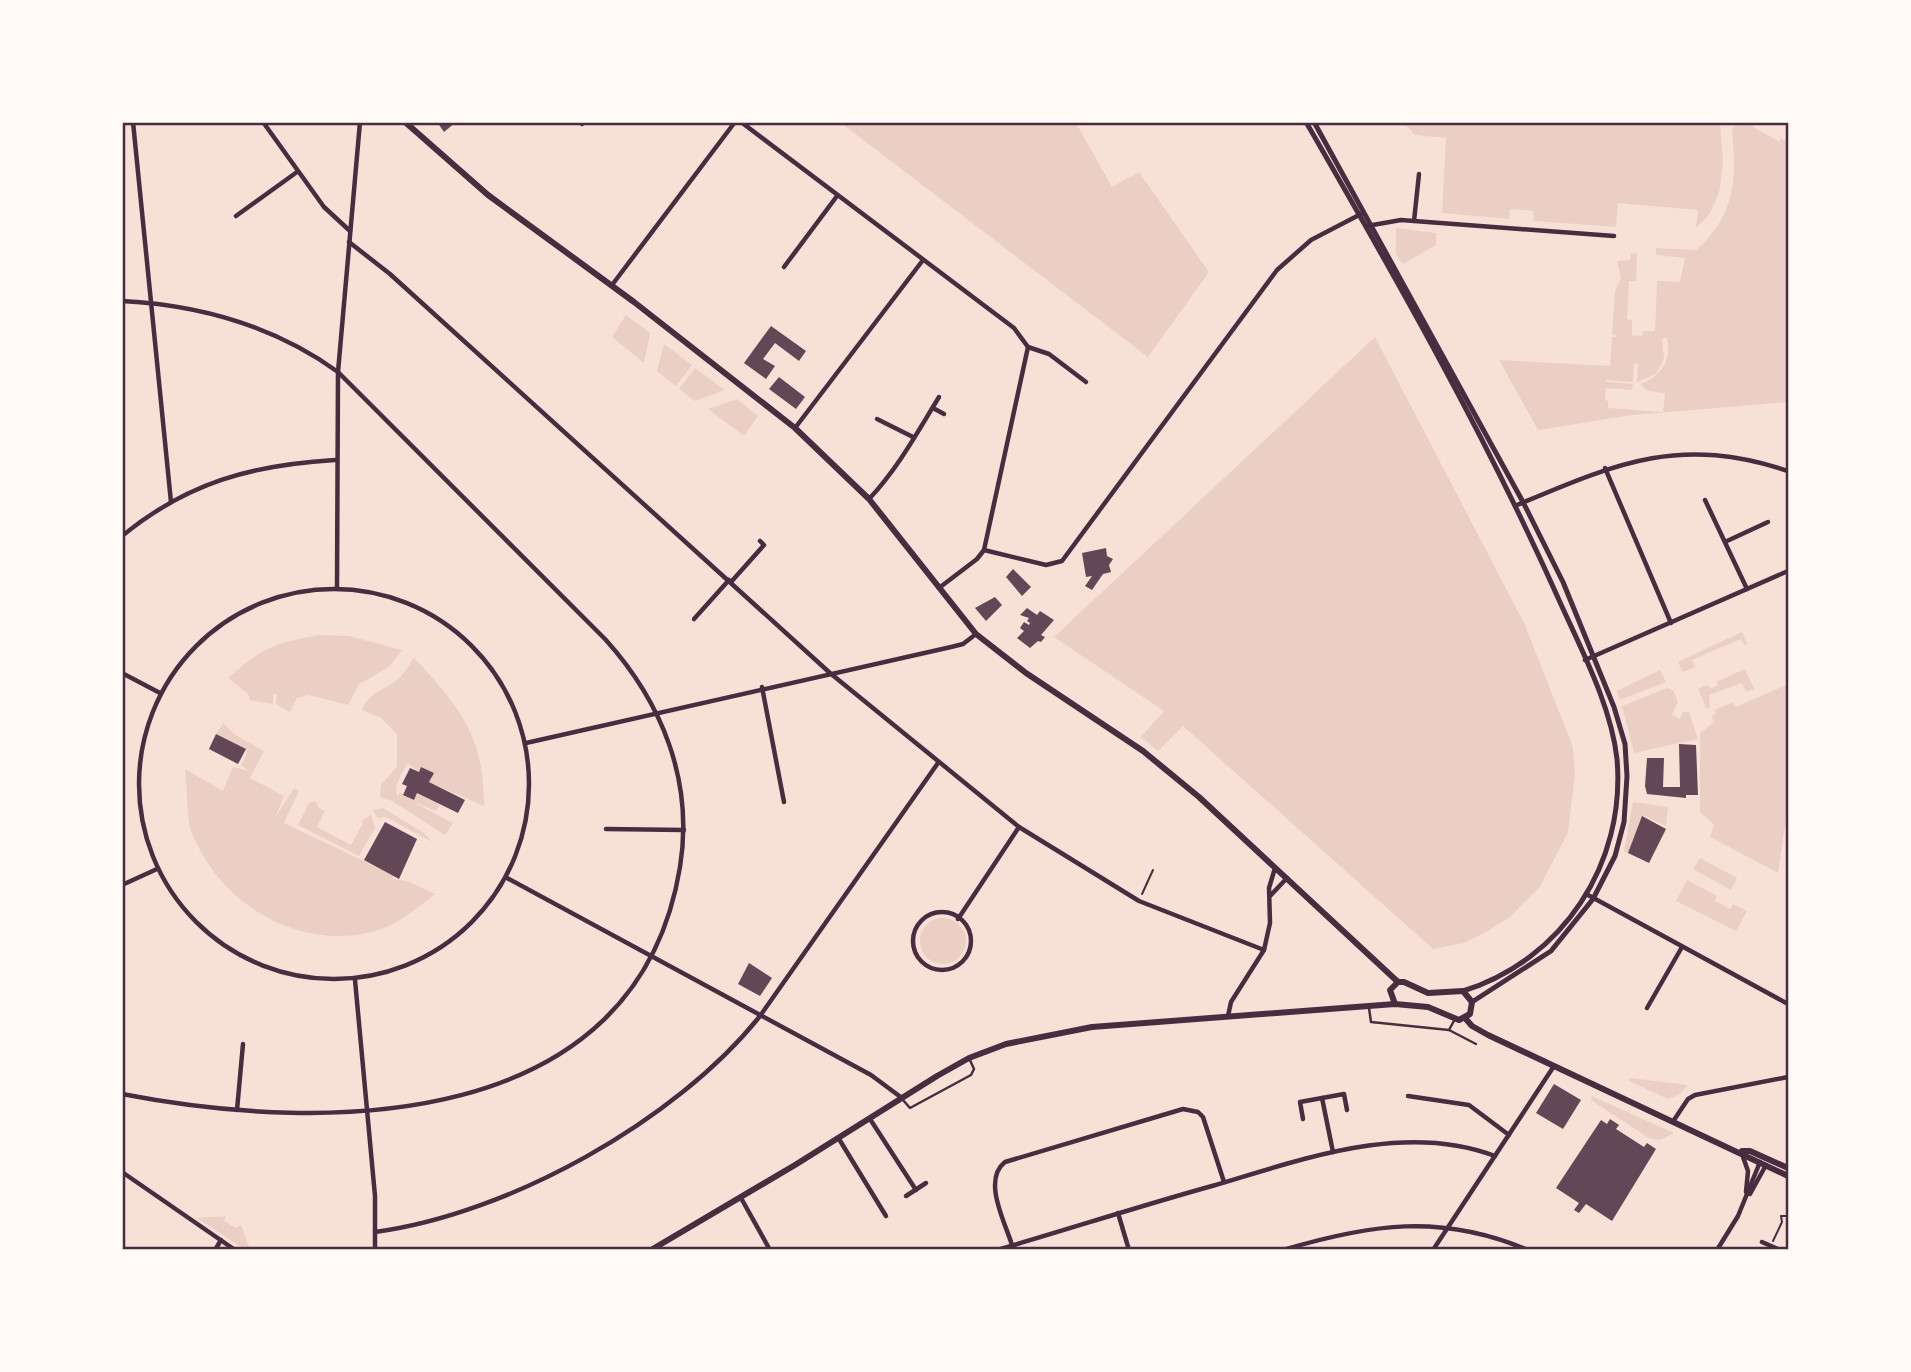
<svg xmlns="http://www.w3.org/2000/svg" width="1911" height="1372" viewBox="0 0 1911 1372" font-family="Karla,sans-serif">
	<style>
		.green { fill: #ebcfc5; fill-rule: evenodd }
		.building { fill: #644757 }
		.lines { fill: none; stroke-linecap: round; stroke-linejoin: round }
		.path { stroke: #4a2c40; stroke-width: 2 }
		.service { stroke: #4a2c40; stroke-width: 2.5 }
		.minor { stroke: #4a2c40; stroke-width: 4.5 }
		.tertiary { stroke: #4a2c40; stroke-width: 5 }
		.secondary { stroke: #4a2c40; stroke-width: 6 }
		.neatline { fill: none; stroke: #4a2c40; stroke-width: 2.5 }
	</style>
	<rect width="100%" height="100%" fill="#f7e1d7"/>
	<g class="green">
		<path d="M1744,122L1780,142V138L1788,142V402L1633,415L1538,430L1499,360L1610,366L1612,337H1618L1612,334L1615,291L1621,278L1617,261L1630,260L1631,253L1637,254L1636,281H1629L1627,319L1632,320V335L1642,336L1643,331H1655L1657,281L1680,282L1685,258L1656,255V248L1696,250C1735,216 1737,178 1732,130L1737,123ZM1662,338H1667C1672,360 1661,377 1640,384L1648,391L1665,393L1663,412L1608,408V401L1605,400L1606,388L1632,390L1633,384L1607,382L1606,380L1633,382L1634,363L1638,364L1637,382L1656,374L1664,359Z"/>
		<path d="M841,123H1076L1112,187L1139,172L1209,272L1148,357Z"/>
		<path d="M1404,123H1720L1723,162L1719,193L1709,215L1696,228L1698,210L1618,203L1616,227L1534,221L1533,211L1510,209L1509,219L1442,213L1446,138L1415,135Z"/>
		<path d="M1396,228L1436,233V245L1403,264L1396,254Z"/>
		<path d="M626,315L650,333L644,363L612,337Z"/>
		<path d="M1375,337L1525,625L1573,747L1575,775L1568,832L1541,885L1510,917L1486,932L1464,943L1433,949L1183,726L1158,751L1141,737L1164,711L1054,637Z"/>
		<path d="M664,344L692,365L676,386L657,371Z"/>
		<path d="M695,368L725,390L695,401L679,389Z"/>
		<path d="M737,399L758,416L744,436L708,409Z"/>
		<path d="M1742,632L1747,644L1744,645L1741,639L1692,660L1695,667L1683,672L1678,662Z"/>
		<path d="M321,635L349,636L402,650L389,667L359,684L348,705L309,695L297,698L290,712L276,704L277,694H273V704L250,700L248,694L228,678C259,649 279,641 321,635Z"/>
		<path d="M414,658C460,707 484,735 484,806L429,782L433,773L422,767L419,772L408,763C402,774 392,786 398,797L400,792L414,800L417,793L440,805L436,811L413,802L453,823L445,835L392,801L380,797L381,785L397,767V734L381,718L362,710C370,691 381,692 396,681C404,675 408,666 414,658Z"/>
		<path d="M1745,669L1754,689L1746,692L1742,683L1709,695L1710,707L1707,709L1698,689L1706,685L1712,688L1718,685L1716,682Z"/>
		<path d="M1660,670L1666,682L1620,700L1617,691Z"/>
		<path d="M1788,684L1787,812L1778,873L1710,837L1714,825L1700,812V733L1714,722L1711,716L1716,714L1715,710L1733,702L1736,707Z"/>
		<path d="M1667,688L1673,690L1678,701L1672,715L1680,719L1683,712H1689L1698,739L1634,753L1622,706Z"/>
		<path d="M223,723L237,736L264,751L250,778L284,796L275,818L294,788L299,791L284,823L393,875V879L407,881L435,894C416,909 396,926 372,932C294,951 216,900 190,828C187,818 187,783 185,769L223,791L233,767L249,771L241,765L247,753L245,749L216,734Z"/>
		<path d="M316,801L318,807L325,811L317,827L351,845L363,823L361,822L371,814L375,828L359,856L298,825L309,803Z"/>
		<path d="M1633,802L1668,807L1666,826L1643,815L1628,853L1624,852Z"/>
		<path d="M383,808L424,833L432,842L386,817L378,818L373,810Z"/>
		<path d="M1700,858L1737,878L1731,890L1693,869Z"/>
		<path d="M1687,880L1717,896L1715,901L1730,909L1733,904L1747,911L1736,931L1676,901Z"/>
		<circle cx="943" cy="941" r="23"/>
		<path d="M1629,1078L1688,1085L1680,1094L1668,1099L1629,1081Z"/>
		<path d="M1592,1096L1674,1133L1660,1140L1649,1138L1591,1100Z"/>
		<path d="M226,1216L224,1221L236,1228L241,1225L250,1249H244L197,1218Z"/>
	</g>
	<g class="building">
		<path d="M437,122H456L444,132Z"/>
		<path d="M771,326L806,351L799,361L775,343L763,359L775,366L766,379L744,363Z"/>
		<path d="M779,377L805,397L796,409L769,389Z"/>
		<path d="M1106,548L1107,556L1113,559L1109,565L1111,572L1103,574L1092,590L1085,586L1092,576L1086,577L1082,553Z"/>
		<path d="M1013,569L1031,587L1022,596L1006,577Z"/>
		<path d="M995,597L1002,605L986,621L975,608Z"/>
		<path d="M1027,608L1037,615L1040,611L1054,620L1041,635L1045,637L1041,642L1038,641L1030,648L1017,638L1024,631L1020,628L1024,622L1029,625L1030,623L1027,621L1029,618L1020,615Z"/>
		<path d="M216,734L246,749L238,764L209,749Z"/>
		<path d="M1679,744L1696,745L1698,795H1686V798L1647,794L1645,786L1647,758H1664L1663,787H1680Z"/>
		<path d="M421,767L434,773L429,782L465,800L458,813L417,793L414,800L403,795L407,786L402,784L410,768L419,772Z"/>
		<path d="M1642,816L1666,829L1649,863L1628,853Z"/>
		<path d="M385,822L417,839L399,879L364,860Z"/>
		<path d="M749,963L772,978L760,996L738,984Z"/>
		<path d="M1554,1084L1581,1100L1563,1129L1536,1113Z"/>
		<path d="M1610,1119L1619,1125L1616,1129L1644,1147L1647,1143L1656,1149L1612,1221L1586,1204L1579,1213L1574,1210L1579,1203L1556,1188L1601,1120L1607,1124Z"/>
	</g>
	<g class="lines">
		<g class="path">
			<path d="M1142,894L1153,870"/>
			<path d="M1773,1241L1782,1222L1781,1216H1788"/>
		</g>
		<g class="service">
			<path d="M1369,1008L1371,1022L1449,1030L1455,1019"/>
			<path d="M1449,1030L1476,1044"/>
			<path d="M903,1100L910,1108L971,1075L974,1069L969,1058"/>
		</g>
		<g class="minor">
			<path d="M133,122L171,502"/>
			<path d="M263,122L324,207L350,231"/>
			<path d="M741,122L1014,328L1028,347"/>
			<path d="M582,124L583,122"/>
			<path d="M236,216L297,172"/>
			<path d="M1414,221L1419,174"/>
			<path d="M1367,226L1401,220L1614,236"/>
			<path d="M349,242L390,274L830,673L1019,827L1139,901L1264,950"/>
			<path d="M784,267L837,196"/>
			<path d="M612,285L735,122"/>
			<path d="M122,301C201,305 274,326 338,372L605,639C662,702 694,781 680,867C637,1132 328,1134 122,1094"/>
			<path d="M1028,347L1049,354L1086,382"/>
			<path d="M933,408L944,414"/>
			<path d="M877,419L913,437"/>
			<path d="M795,428L923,260"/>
			<path d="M1605,468L1671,623"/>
			<path d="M869,499C898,468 917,433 939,397"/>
			<path d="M1705,500L1747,589"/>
			<path d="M1517,505C1617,463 1679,435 1788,471"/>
			<path d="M122,536C188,482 252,465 335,460"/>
			<path d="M1727,541L1768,522"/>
			<path d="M984,550L1046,565L1062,561L1277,270L1311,240L1361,214"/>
			<path d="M731,582L764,545L760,541"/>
			<path d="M337,588L338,372L360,122"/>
			<path d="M939,588L977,559L984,550L1028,347"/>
			<circle cx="334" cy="784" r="195"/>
			<path d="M694,619L729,580"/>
			<path d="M1585,660L1788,571"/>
			<path d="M122,673L160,693"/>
			<path d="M762,687L784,802"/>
			<path d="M526,743L951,647L963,644L976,634"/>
			<path d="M606,829L684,830"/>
			<path d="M507,878L871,1075L902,1098"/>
			<path d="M122,885L157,869"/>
			<path d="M1271,895L1287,878"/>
			<path d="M1588,895L1788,1004"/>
			<circle cx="942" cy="941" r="29"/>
			<path d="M958,919L1019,827"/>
			<path d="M355,980L375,1196V1250"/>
			<path d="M1647,1008L1682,947"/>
			<path d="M1228,1016L1231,1002L1264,950L1270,923L1269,888L1275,868"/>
			<path d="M1408,1096L1469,1105L1509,1135"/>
			<path d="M1322,1098L1333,1152"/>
			<path d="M237,1110L243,1044"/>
			<path d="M870,1119L916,1190"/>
			<path d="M1303,1119L1300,1102L1344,1094L1347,1110"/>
			<path d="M1674,1120L1688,1099L1695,1095L1788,1077"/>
			<path d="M839,1139L886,1216"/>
			<path d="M1743,1157L1748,1171L1746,1192"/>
			<path d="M122,1172L235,1250"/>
			<path d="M1750,1194L1766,1165"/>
			<path d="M906,1196L926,1183"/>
			<path d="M741,1198L770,1250"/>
			<path d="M1118,1213L1129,1250"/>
			<path d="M375,1232C509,1214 676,1121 760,1016L938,763"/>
			<path d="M1762,1242L1780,1250"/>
			<path d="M1012,1245C1005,1222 982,1180 1005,1162L1183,1109L1198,1112L1203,1117L1224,1182"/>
			<path d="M215,1250L221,1240"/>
			<path d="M997,1250C1069,1229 1140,1206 1212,1186C1301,1160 1403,1121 1495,1156"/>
			<path d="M1283,1250C1370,1224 1441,1213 1528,1250"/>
			<path d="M1433,1250L1554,1066"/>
			<path d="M1717,1250L1738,1216L1760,1162"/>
		</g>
		<g class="tertiary">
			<path d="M1306,122C1396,278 1486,436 1559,600C1581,649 1611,705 1617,759C1626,863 1563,960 1463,991"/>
			<path d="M1314,122L1523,502L1563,582L1614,707L1625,744L1627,776L1624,822L1615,856L1593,899L1551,951L1472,1002"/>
		</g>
		<g class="secondary">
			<path d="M405,122L488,195L634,302L795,428L869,499L976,634L1026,673L1143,751L1199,797L1398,982"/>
			<path d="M1395,1004L1390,990L1398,982"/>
			<path d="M1465,1018L1472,1026L1488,1035L1788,1176"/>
			<path d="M1742,1151H1750L1788,1168"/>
			<path d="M651,1250L795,1165L937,1076L969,1058L1006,1044L1092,1027L1395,1004L1428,1007L1459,1020L1470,1014L1472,1002L1463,991L1428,993L1404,982H1398"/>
		</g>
	</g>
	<rect width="1911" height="1372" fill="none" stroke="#fffaf5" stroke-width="248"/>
	<rect x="124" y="124" width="1663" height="1124" class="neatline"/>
</svg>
